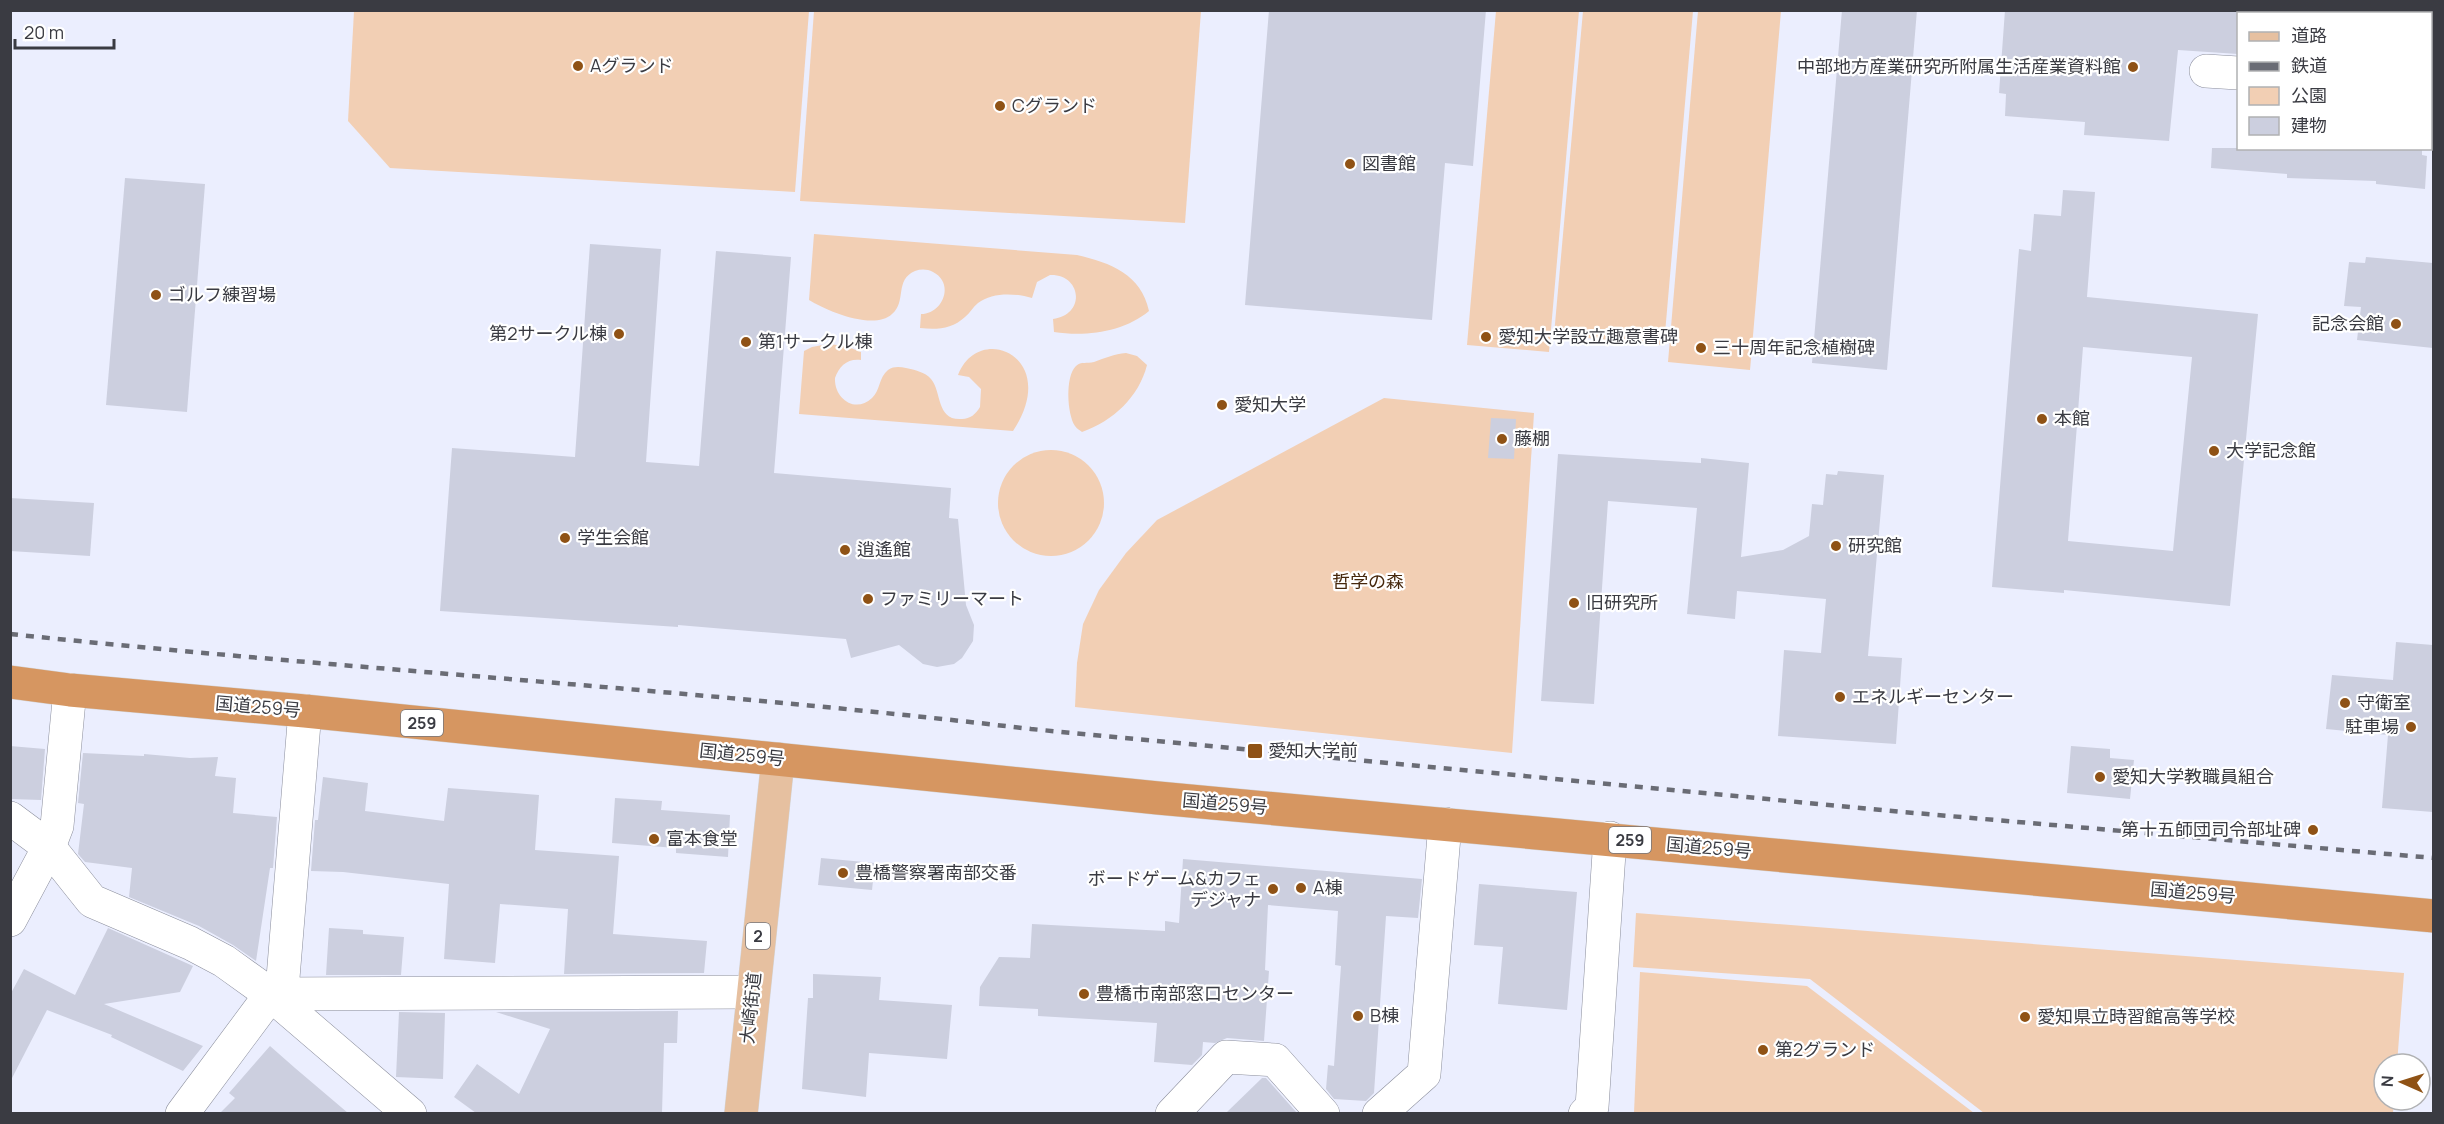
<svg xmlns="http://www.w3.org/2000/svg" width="2444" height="1124" viewBox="0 0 2444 1124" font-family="Manrope,'Noto Sans JP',sans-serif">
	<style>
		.green { fill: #f2cfb4 }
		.building { fill: #cccfdf; fill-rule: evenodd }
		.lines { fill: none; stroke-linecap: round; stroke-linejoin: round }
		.street-casing { stroke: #8b8e9c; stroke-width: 34 }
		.primary-casing { stroke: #d4d4d5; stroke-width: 34 }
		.highway-casing { stroke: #d4d4d5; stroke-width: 34 }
		.street { stroke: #fff; stroke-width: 33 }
		.primary { stroke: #e6c0a0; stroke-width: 33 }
		.highway { stroke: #d69661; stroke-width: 33 }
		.rail { stroke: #6a6c75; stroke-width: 4.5; stroke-dasharray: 8 8; stroke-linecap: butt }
		.poi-dot { fill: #8f5215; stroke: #fff; stroke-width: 2 }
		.labels { text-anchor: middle; stroke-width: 4.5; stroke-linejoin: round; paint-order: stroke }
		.shield { fill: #fff; stroke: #75767b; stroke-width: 1.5 }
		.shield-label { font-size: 16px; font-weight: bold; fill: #3a3b42 }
		.poi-label { font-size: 18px; fill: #3a3b42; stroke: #fff; text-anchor: start }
		.park-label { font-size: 18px; fill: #46280d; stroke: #fff }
		.street-label { font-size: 18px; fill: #3a3b42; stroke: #fff }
	</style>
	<rect width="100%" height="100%" fill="#ebeefe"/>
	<g class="green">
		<path d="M354,11H809L795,192L390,168L348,121Z"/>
		<path d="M814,11H1201L1185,223L800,201Z"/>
		<path d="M1496,11H1579L1549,352L1467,345Z"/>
		<path d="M1583,11H1693L1664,345L1554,335Z"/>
		<path d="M1698,11H1781L1750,370L1668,362Z"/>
		<path d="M814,234L1077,255C1111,263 1141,274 1149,311C1124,332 1086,337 1054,332L1053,319C1086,315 1082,274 1050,275L1037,282L1032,298C1015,293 992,292 978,303C973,307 970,313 965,317C952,329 937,330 920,328L921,314C943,314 955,283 933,272C927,269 921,269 915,271C894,280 907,302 892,314C874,331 827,311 809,300Z"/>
		<path d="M828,344L846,346L861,352V360C848,358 839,366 835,378C834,398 855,414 872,398C880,391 879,377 888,370C894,366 900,367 906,368C915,370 925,372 931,379C942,392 936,421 962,419C970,419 976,414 980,407L981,389L969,377L958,375C979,321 1062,357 1013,431L799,414L804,351L812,347Z"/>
		<path d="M1126,353L1137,356L1147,365C1139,397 1113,421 1082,432C1080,430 1077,429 1075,426C1067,414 1065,376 1076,366C1081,361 1087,364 1094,362C1105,358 1114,354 1126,353Z"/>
		<path d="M1384,398L1534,413L1512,753L1075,707L1077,663L1083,624L1099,590L1126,553L1157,520Z"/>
		<circle cx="1051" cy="503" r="53"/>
		<path d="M1636,913L2404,973L2397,1064H2384V1100H2394L2393,1113H1984L1810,979L1633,967Z"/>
		<path d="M1640,972L1807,986L1974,1113H1634Z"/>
	</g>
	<g class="building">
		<path d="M1269,10H1486L1473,166L1445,163L1432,320L1245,305Z"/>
		<path d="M1842,10H1917L1887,370L1812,363Z"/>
		<path d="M2005,10H2238V54L2178,50L2169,141L2084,135L2085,122L2005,116L2006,94L1999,93Z"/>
		<path d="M2212,148H2422V155L2427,156L2425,189L2376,184V181L2287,178V174L2211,168Z"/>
		<path d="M125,178L205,184L187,412L106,405Z"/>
		<path d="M2063,190L2095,192L2087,297L2258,314L2230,606L2064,590V593L1992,587L2019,249L2031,251L2034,214L2061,216ZM2083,347L2192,357L2173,551L2068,541Z"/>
		<path d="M590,244L661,249L646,462L699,466L716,251L791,257L774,473L951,488L949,518L958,519L966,605L974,625L973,641L962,658L954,664L937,667L923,664L899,645L851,658L846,639L678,625V627L440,611L452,448L575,457Z"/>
		<path d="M2366,257L2433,263V348L2357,340L2361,307L2344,306L2349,262L2365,263Z"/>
		<path d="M1491,418L1516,419L1514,459L1488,458Z"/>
		<path d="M1558,454L1701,463V458L1749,463L1741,557L1783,550L1809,536L1812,504L1823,505L1826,474L1837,475L1838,471L1884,475L1868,656L1902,658L1896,744L1778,736L1784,650L1821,653L1826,599L1737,591L1735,619L1687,614L1697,508L1608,501L1594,704L1541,701Z"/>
		<path d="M10,498L94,503L90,556L10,551Z"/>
		<path d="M2396,642L2433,645V812L2382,808L2388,735L2326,729L2332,675L2393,680Z"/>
		<path d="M10,746L45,749L41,800L10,799Z"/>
		<path d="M2071,746L2110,749V758L2134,760L2130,799L2067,793Z"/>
		<path d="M83,753L144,756V754L190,758L218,757L215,776L236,778L233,813L277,817L273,868H270L256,961L233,945L199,926L129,897L132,868L85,862L78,854L84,804L78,803Z"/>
		<path d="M323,777L368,783L365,811L444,821L448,788L539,795L535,850L619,856L613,934L707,941L704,973L564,974L568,909L500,904L495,963L444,959L449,884L343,872L311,871L315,820H318Z"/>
		<path d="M615,798L662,801L661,810L730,815L728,857L676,853V848L612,843Z"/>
		<path d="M821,858L875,863L872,890L818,885Z"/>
		<path d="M1183,859L1422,879L1418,918L1386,916L1374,1093L1366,1101L1334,1099L1326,1089L1328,1065L1334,1066L1341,966L1335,965L1338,911L1268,905L1265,970L1269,971L1264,1041L1227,1038L1215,1043L1203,1042L1202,1055L1192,1065L1154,1062L1157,1023L1038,1016V1009L979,1006L980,987L999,957L1030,958L1032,924L1165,931V921L1179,923Z"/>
		<path d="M1479,884L1577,892L1567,1010L1498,1004L1503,947L1474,945Z"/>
		<path d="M108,928L193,966L180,992L104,1004L203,1046L183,1071L111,1037L112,1035L47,1010L10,1082V995L24,969L75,995Z"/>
		<path d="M329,928L363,930V934L404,937L401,975H326Z"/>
		<path d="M813,974L881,977L879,1000L952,1005L947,1059L869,1053L866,1097L802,1089L808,998H813Z"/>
		<path d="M678,1011L677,1043H664L662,1113H476L454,1097L477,1064L519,1094L550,1029L496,1012Z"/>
		<path d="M399,1012L445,1013L443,1079L396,1077Z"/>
		<path d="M270,1046L295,1068L348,1113H220L235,1098L229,1093Z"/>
		<path d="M1262,1078H1266L1297,1113H1226Z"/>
	</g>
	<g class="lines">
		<g class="street-casing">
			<g id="street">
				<path d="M2308,14V10"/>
				<path d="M2206,71L2238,73"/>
				<path d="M2430,91H2434"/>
				<path d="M10,818L49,847L92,901L190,943L224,961L270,994L410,1114"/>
				<path d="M10,920L49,847L57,826L70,690"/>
				<path d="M270,994L752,992"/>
				<path d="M182,1114L283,978L305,711"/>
				<path d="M1172,1114L1226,1057L1275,1060L1323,1114"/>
				<path d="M1379,1114L1424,1074L1445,824"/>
				<path d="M1585,1114L1592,1107L1610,838"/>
			</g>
		</g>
		<g class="primary-casing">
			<path id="primary" d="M741,1114L778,759"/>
		</g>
		<g class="highway-casing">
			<path id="highway" d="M10,682L70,690L305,711L1158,798L2434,916"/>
		</g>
		<use href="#street" class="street"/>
		<use href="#primary" class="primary"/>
		<use href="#highway" class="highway"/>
		<path class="rail" d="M10,634C350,670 692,689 1031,729L1903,812L2434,858"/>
	</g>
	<g class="poi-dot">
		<circle cx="578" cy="66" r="6"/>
		<circle cx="2133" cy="67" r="6"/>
		<circle cx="1000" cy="106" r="6"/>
		<circle cx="1350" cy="164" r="6"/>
		<circle cx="156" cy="295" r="6"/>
		<circle cx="2396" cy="324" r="6"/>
		<circle cx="619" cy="334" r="6"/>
		<circle cx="1486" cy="337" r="6"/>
		<circle cx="746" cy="342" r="6"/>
		<circle cx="1701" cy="348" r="6"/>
		<circle cx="1222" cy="405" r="6"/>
		<circle cx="2042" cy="419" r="6"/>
		<circle cx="1502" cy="439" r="6"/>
		<circle cx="2214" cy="451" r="6"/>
		<circle cx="565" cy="538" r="6"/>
		<circle cx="1836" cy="546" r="6"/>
		<circle cx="845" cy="550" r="6"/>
		<circle cx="868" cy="599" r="6"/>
		<circle cx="1574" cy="603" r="6"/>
		<circle cx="1840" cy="697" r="6"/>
		<circle cx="2345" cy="703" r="6"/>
		<circle cx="2411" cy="727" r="6"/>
		<rect x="1247" y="743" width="16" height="16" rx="3"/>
		<circle cx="2100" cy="777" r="6"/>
		<circle cx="2313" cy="830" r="6"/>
		<circle cx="654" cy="839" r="6"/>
		<circle cx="843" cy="873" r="6"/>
		<circle cx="1301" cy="888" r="6"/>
		<circle cx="1273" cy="889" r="6"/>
		<circle cx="1084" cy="994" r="6"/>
		<circle cx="1358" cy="1016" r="6"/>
		<circle cx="2025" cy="1017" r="6"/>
		<circle cx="1763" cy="1050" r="6"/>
	</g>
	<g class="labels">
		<g class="shield">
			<rect x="401" y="710" width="42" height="26" rx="4.5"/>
			<rect x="1609" y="827" width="42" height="26" rx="4.5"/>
			<rect x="746" y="923" width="24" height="26" rx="4.5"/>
		</g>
		<g class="shield-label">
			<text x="422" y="729">259</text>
			<text x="1630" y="846">259</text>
			<text x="758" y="942">2</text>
		</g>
		<g class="poi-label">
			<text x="590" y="72">Aグランド</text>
			<text x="2121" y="73" text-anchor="end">中部地方産業研究所附属生活産業資料館</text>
			<text x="1012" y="112">Cグランド</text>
			<text x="1362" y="170">図書館</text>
			<text x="168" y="301">ゴルフ練習場</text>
			<text x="2384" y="330" text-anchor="end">記念会館</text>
			<text x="607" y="340" text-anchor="end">第2サークル棟</text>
			<text x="1498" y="343">愛知大学設立趣意書碑</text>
			<text x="758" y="348">第1サークル棟</text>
			<text x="1713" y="354">三十周年記念植樹碑</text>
			<text x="1234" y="411">愛知大学</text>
			<text x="2054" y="425">本館</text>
			<text x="1514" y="445">藤棚</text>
			<text x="2226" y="457">大学記念館</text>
			<text x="577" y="544">学生会館</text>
			<text x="1848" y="552">研究館</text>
			<text x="857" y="556">逍遙館</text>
			<text x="880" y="605">ファミリーマート</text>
			<text x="1586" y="609">旧研究所</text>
			<text x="1852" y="703">エネルギーセンター</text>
			<text x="2357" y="709">守衛室</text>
			<text x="2399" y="733" text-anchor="end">駐車場</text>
			<text x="1268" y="757">愛知大学前</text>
			<text x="2112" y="783">愛知大学教職員組合</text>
			<text x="2301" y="836" text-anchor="end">第十五師団司令部址碑</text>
			<text x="666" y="845">富本食堂</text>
			<text x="855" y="879">豊橋警察署南部交番</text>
			<text x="1261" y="885" text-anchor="end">ボードゲーム&amp;カフェ<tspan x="1261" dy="21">デジャナ</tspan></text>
			<text x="1313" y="894">A棟</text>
			<text x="1096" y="1000">豊橋市南部窓口センター</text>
			<text x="1370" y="1022">B棟</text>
			<text x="2037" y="1023">愛知県立時習館高等学校</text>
			<text x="1775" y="1056">第2グランド</text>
		</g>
		<g class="park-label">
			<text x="1368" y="588">哲学の森</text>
		</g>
		<g class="street-label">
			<text transform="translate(258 707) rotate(5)" y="6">国道259号</text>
			<text transform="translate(742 755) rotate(6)" y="6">国道259号</text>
			<text transform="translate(1225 804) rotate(5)" y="6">国道259号</text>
			<text transform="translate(1709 848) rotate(5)" y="6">国道259号</text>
			<text transform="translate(2193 893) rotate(5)" y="6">国道259号</text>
			<text transform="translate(751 1008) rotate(-84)" y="6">大崎街道</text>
		</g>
	</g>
	<rect width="2444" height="1124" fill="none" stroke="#3a3b42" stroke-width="24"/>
	<rect x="2237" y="12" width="195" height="138" fill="#ffffff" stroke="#b0b1b3" stroke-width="1.5"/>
	<rect x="2249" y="32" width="30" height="9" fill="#e6c0a0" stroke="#b0b1b3" stroke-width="1.5"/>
	<text x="2291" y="42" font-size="18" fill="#3a3b42">道路</text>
	<rect x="2249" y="62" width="30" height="9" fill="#6a6c75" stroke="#b0b1b3" stroke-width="1.5"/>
	<text x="2291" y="72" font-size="18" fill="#3a3b42">鉄道</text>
	<rect x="2249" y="87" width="30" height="18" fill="#f2cfb4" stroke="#b0b1b3" stroke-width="1.5"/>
	<text x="2291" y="102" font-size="18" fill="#3a3b42">公園</text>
	<rect x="2249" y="117" width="30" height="18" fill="#cccfdf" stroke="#b0b1b3" stroke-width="1.5"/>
	<text x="2291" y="132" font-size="18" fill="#3a3b42">建物</text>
	<g transform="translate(2402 1082) rotate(273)"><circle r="28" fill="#ffffff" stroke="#b0b1b3" stroke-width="1.5"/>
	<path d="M0-4.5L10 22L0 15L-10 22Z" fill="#8f5215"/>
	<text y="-9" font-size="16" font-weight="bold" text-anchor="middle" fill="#3a3b42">N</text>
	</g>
	<path d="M15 39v9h99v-9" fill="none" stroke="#3a3b42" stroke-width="3"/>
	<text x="24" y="39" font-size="18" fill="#3a3b42" stroke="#ffffff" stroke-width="4.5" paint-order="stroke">20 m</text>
</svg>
